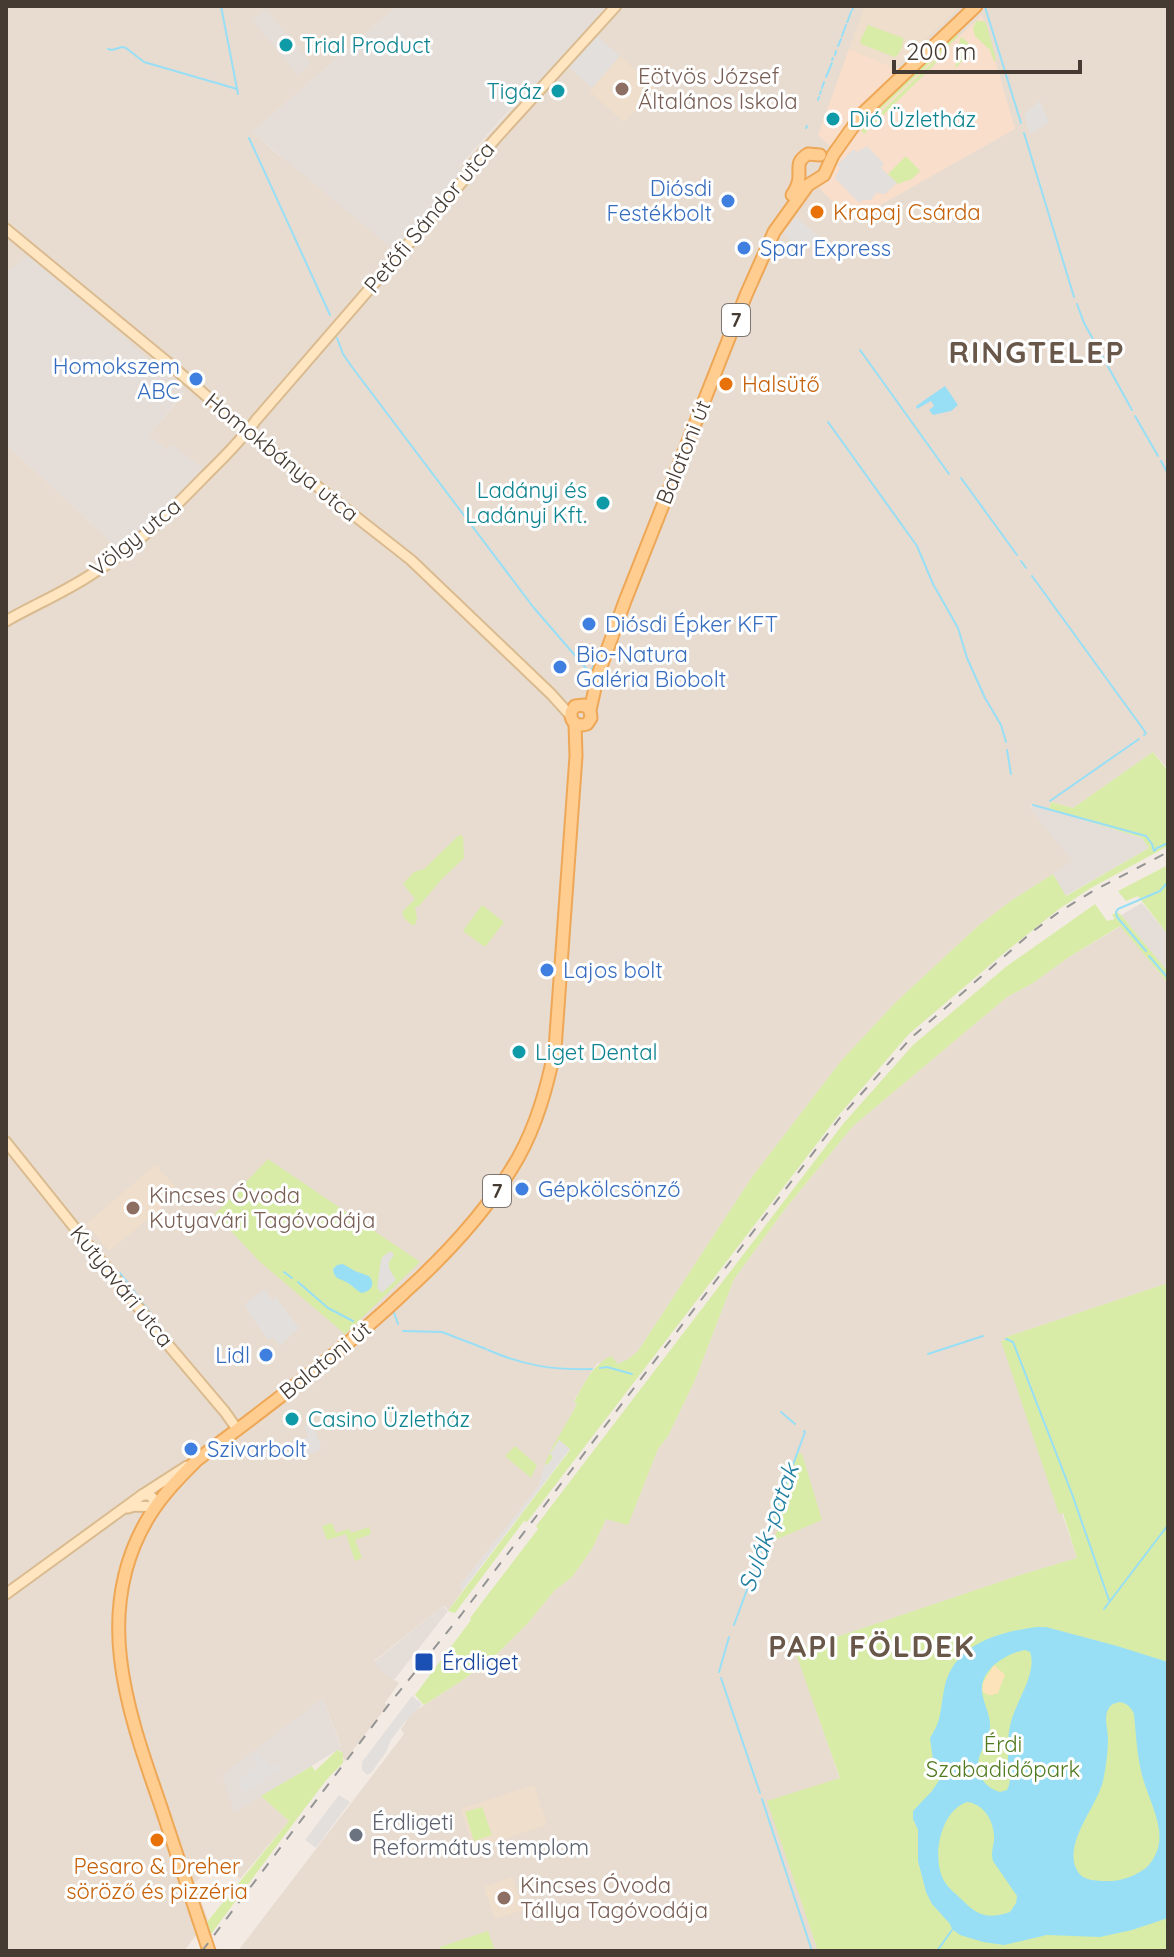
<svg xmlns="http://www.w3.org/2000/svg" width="1174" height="1957" viewBox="0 0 1174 1957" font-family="Quicksand,sans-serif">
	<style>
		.residential { fill: #e8dcd0 }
		.commercial { fill: #f8decb }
		.industrial { fill: #e5ddd8 }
		.education { fill: #eedecb }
		.green { fill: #d8eca7 }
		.sand { fill: #fce3ba }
		.parking { fill: #e3dfdc }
		.water { fill: #98dff6; fill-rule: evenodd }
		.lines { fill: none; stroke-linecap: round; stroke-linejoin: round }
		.stream { stroke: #98dff6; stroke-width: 2 }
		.secondary-casing { stroke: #dabb90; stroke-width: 13 }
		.primary-casing { stroke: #eea756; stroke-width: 15 }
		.secondary { stroke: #ffe6c1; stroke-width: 9 }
		.primary { stroke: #ffcd90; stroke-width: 11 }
		.rail { stroke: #949494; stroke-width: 2; stroke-dasharray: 10 10; stroke-linecap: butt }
		.culture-dot { fill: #0f9aa8; stroke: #fff; stroke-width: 3 }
		.education-dot { fill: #8d6e63; stroke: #fff; stroke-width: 3 }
		.shop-dot { fill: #3f7fe0; stroke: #fff; stroke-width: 3 }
		.food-dot { fill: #e8710a; stroke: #fff; stroke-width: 3 }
		.transit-dot { fill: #1a4fb4; stroke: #fff; stroke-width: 3 }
		.worship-dot { fill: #6b7280; stroke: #fff; stroke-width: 3 }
		.labels { text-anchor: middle; stroke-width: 6; stroke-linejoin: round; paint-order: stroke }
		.shield { fill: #fff; stroke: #7d7670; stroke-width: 2 }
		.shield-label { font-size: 20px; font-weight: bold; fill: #453b33 }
		.culture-label { font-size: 22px; fill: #0d838f; stroke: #fff; text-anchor: start }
		.education-label { font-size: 22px; fill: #785e54; stroke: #fff; text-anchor: start }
		.shop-label { font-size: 22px; fill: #366cbe; stroke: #fff; text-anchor: start }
		.food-label { font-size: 22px; fill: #c56008; stroke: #fff; text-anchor: start }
		.street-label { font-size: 22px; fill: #453b33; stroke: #fff }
		.transit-label { font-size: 22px; fill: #164399; stroke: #fff; text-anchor: start }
		.park-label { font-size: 22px; fill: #527b21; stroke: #fff }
		.worship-label { font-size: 22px; fill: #5b616d; stroke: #fff; text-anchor: start }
		.water-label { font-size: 24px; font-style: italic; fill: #207fa1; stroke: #fff }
		.district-label { font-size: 30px; font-weight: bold; letter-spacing: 2px; fill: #695749; stroke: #fff }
	</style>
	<rect width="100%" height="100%" fill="#f3ebe3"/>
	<g class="residential">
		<path d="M6,6H397L252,132L280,156L463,172L459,168L513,107L518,109L586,32L606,6H1168V769L1153,752L1073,808L1051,802L1049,809L1034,804L1030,807L1073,861L1012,900L978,926L896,1002L841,1061L752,1177L638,1351L630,1358L618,1364L598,1363L591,1372L574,1401L577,1403L567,1426L551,1450L538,1487L459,1587L463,1590L448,1611L446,1607L443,1606L374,1661L382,1672L399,1683L385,1703L387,1706L343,1763L344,1760L341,1751L337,1750L341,1747L323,1698L234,1812L261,1796L289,1821L240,1879L223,1859L194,1883L208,1920L184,1951H6V444L119,549L172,444L167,450L149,435L185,392L29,255L6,273Z"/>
		<path d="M1121,926L1168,983V1283L1006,1337L1055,1501L1059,1513H1062L1077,1558L1020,1575L796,1651L840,1779L768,1801L818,1951H238L404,1734L401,1729L412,1713L463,1680L498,1653L528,1623L555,1590L572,1577L592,1549L606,1519L628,1524L658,1449L668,1436L695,1380L734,1279L785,1209L853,1126L1007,997L1033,983L1069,957Z"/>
	</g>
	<path class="commercial" d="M982,15L1015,129L852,221L815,184L836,152L818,135L849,49L895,68L920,67L962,34Z"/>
	<g class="industrial">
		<path d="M397,6H606L586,32L518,109L512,107L459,167L464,172L395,251L252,132Z"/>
		<path d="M266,9L311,63L298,75L252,20Z"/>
		<path d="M29,254L185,391L149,435L167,450L172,444L205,470L119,549L6,444V273Z"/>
		<path d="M1034,804L1142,838L1149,848L1065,896L1053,874L1072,861L1030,808Z"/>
		<path d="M1142,903L1168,935V972L1121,915Z"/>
		<path d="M443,1606L448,1611L394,1680L382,1672L374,1662Z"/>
		<path d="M323,1698L341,1748L234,1813L222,1775Z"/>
	</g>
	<g class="education">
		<path d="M865,6H961L895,68L849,49Z"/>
		<path d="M620,56L655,88L624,122L589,91Z"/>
		<path d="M155,1165L181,1192L109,1251L86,1224Z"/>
		<path d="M534,1785L547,1825L474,1849L461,1809Z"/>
		<path d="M512,1877L524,1910L495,1919L484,1887Z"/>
	</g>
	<g class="green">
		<path d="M976,21H983L986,23L996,59L994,62L990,50L975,36L973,29Z"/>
		<path d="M868,25L903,38C904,43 900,54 895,57L861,44L860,41Z"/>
		<path d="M956,35L959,36L854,134L868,113L875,109L951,37Z"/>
		<path d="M962,37L970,45L968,47L970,49L969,53L955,69L960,39Z"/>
		<path d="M951,45L933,66L864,134L861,131Z"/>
		<path d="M906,156L920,171L912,179L898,184L888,174Z"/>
		<path d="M1153,752L1168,771V846L1091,888L1059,909L1003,954L909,1034L838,1116L530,1518L527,1522L524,1521L455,1613L448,1611L570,1450L559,1440L553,1457L547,1466L545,1464C553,1443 567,1424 577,1404L574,1402C585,1383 590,1367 611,1356L618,1364L630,1358L638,1351L752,1177L841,1061L896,1002L978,926L1012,900L1053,874L1066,896L1149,848L1142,838L1049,809L1051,802L1073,808Z"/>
		<path d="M461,835L463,837L464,858L441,880L419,906L415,907L417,919L415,925H412L404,918L402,912L415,899L403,884L414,872L424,869L458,836Z"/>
		<path d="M1168,865V935L1138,896L1126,901L1118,891Z"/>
		<path d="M1095,904L1107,921L1115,919L1112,915L1117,912L1121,915L1168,972V983L1120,926L1069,957L1033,983L1007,997L853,1126L785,1209L734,1279L695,1380L668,1436L658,1449L628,1525L606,1519L592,1549L572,1577L555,1590L528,1623L498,1653L463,1680L424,1705L415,1695L471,1620L470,1618L538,1529L536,1526L843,1124L913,1045L1007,966Z"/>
		<path d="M482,905L504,922L485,947L463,931Z"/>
		<path d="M268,1159L420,1262L345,1334L259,1261L215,1214Z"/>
		<path d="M1168,1283V1951H818L767,1801L840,1778L795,1651L1020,1575L1077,1558L1063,1513L1059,1514L1001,1341L1005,1340L1006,1337Z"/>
		<path d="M515,1446L537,1465L531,1478L505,1456Z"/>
		<path d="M798,1453L802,1454L822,1520L773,1541L778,1529L772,1525Z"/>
		<path d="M332,1523L336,1533L349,1529L351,1533L369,1527L371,1534L355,1540L362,1558L355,1561L346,1534L327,1540L322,1526Z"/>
		<path d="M337,1750L343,1753V1763L328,1778L305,1808L211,1934L207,1922L289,1821L261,1796L312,1766L315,1771Z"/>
		<path d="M482,1807L492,1835L474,1841L465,1812Z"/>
		<path d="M488,1931L495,1951H441L440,1947Z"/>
	</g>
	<path class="sand" d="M994,1665L1005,1675L998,1693C991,1696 988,1696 982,1691L983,1683Z"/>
	<g class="parking">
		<path d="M597,36L620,56L592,88L569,67Z"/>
		<path d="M1040,101L1049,122L1030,135L1024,114Z"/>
		<path d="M867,146L884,164L881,168L897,183L885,194L876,193L871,200H863L859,203L835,178L840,168L837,165L854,149L857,152Z"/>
		<path d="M796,217L821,238L798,249L784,233Z"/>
		<path d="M391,1251L394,1255L389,1262V1268L396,1280L382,1293L377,1288L381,1260L383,1256Z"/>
		<path d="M265,1289L272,1300L276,1297L299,1328L280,1346L273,1337L268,1340L249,1313L245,1304Z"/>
		<path d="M312,1423L322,1449L294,1460L288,1444L308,1437L304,1426Z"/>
		<path d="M559,1440L570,1449L463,1590L459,1587L538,1487L545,1464L548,1465L553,1457L550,1454Z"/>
		<path d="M412,1696L422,1704L403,1724L391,1740L386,1752L371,1773L367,1775L362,1770V1762Z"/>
		<path d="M258,1752L269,1767L279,1765L281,1769L249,1790L245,1795L243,1788H239L237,1781L255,1767L256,1760L253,1755Z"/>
		<path d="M339,1795L350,1802L316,1848L305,1840Z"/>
	</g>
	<g class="water">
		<path d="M945,386L958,405L951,411L933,415L929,410L934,406L931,401L917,409L916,406Z"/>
		<path d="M343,1264L355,1271L369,1276C376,1284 371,1292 361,1293C356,1290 353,1286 348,1283C340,1278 334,1280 333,1269L337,1265Z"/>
		<path d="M1037,1627H1046L1117,1646L1168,1662V1918L1132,1930L1100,1937L1047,1935L1004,1945L983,1942L960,1935L952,1929L950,1924L932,1904L926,1892L918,1861V1830L913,1819V1811L932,1791L940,1779L933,1760L930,1738C942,1720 940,1710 944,1690C952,1644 999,1632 1037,1627ZM1025,1650L1030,1652C1038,1674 1014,1703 1010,1726C1008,1736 1007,1748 1008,1758C1008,1770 1013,1778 1007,1790L1000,1792C985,1788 975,1774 979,1758C982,1748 989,1739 990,1728C991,1715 983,1703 982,1691C980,1669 1007,1653 1025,1650ZM1119,1702C1127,1703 1131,1707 1134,1714C1136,1735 1137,1755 1142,1775C1151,1809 1174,1839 1146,1868C1136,1875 1125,1880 1112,1881C1102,1881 1084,1882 1078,1872C1061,1845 1097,1807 1103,1781C1106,1767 1108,1752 1108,1738C1108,1729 1103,1717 1109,1708C1112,1703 1114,1704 1119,1702ZM967,1802C983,1804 993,1819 994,1835C995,1844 990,1851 993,1861L1017,1896L1016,1903L1010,1912C986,1920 977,1915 960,1898C954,1892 947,1887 943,1879C932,1857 940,1811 967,1802Z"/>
	</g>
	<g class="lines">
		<g class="stream">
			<path d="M221,6L238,94"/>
			<path d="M985,7L1021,123"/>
			<path d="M852,10L853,9"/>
			<path d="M848,20L851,12"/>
			<path d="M847,22L848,21"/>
			<path d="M842,36L846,25"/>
			<path d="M838,46L841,39"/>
			<path d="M108,49L112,50L122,47L126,48L144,62L237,89"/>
			<path d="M835,55L836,51"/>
			<path d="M832,60L833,58"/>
			<path d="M826,77L832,63"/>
			<path d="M822,88L824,82"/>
			<path d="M820,94L821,91"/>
			<path d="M818,100L819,97"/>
			<path d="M806,128L807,126"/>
			<path d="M1024,133L1074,297"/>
			<path d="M249,138L330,315"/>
			<path d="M1077,304L1084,323L1132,410"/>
			<path d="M337,338L343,354L352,367L534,608L591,674L585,689"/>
			<path d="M860,350L949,474"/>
			<path d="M1135,416L1158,456"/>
			<path d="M828,422L917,546L933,584L958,628L967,658L985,698L1001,725L1006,742"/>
			<path d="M1161,461L1168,474"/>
			<path d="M961,478L1017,555"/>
			<path d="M1021,561L1026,568"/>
			<path d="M1032,576L1146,733L1144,735"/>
			<path d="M591,672L599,650"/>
			<path d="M1007,750L1011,774"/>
			<path d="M1050,801L1139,739"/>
			<path d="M1033,805L1146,836L1152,844L1154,851L1157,848L1168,843"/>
			<path d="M1146,951L1117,917L1116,912L1118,909L1160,891L1167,883V875"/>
			<path d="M1149,956L1168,978"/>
			<path d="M284,1272L292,1278"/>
			<path d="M120,1273L177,1348"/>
			<path d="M298,1282L328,1308L353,1321"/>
			<path d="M393,1310L398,1324"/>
			<path d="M403,1331L442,1332L486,1349"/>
			<path d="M1006,1339L1013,1342L1072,1494L1109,1600"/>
			<path d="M488,1350C525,1366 553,1370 592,1369"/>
			<path d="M928,1354L983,1336"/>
			<path d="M600,1368L607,1367L632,1374"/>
			<path d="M781,1412L795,1424"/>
			<path d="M1104,1609L1168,1525"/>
			<path d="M734,1625L805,1432L804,1431"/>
			<path d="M719,1672L729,1637"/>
			<path d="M721,1678L760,1793"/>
			<path d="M762,1799L812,1951"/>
			<path d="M937,1951L952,1930"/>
		</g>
		<g class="secondary-casing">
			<g id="secondary">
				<path d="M6,229L166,361L248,432L411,560L551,694L570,715"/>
				<path d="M6,621C34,605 65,592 92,574C134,548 169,513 203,478C222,459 241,441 256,420L468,175L472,166L497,137L616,6"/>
				<path d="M6,1142L170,1347L225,1412L237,1429"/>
				<path d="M128,1508L135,1506L155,1507L153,1498L149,1495H142"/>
				<path d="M6,1594L142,1495L187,1466"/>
			</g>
		</g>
		<g class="primary-casing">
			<g id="primary">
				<path d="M792,195C796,189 799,183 799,176C799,165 797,161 808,154L820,155"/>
				<path d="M590,710L584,705L575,706L571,712C570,723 578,727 587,724L591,718L590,710L598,675L625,601L746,295L774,232L808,185L824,175L833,155L862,114L976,6"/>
				<path d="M209,1951C192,1901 176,1851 159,1801C126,1707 92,1608 150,1515C163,1494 180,1477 197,1460C268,1406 340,1354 405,1292C448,1253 489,1209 518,1158C537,1124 547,1087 555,1049L576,756L575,724"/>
			</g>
		</g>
		<use href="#secondary" class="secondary"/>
		<use href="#primary" class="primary"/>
		<path class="rail" d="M202,1951L390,1703L461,1615L839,1119L911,1038L1032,932L1059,912L1093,891L1168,852"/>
	</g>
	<g class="culture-dot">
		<circle cx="286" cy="45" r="8"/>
		<circle cx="558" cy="91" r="8"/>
		<circle cx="833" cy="119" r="8"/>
		<circle cx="603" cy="503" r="8"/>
		<circle cx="519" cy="1052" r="8"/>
		<circle cx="292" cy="1419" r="8"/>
	</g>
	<g class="education-dot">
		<circle cx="622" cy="89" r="8"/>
		<circle cx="133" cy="1208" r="8"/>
		<circle cx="504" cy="1898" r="8"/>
	</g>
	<g class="shop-dot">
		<circle cx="728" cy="201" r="8"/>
		<circle cx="744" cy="248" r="8"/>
		<circle cx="196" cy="379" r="8"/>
		<circle cx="589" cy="624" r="8"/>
		<circle cx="560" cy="667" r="8"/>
		<circle cx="547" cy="970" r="8"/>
		<circle cx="522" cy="1189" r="8"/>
		<circle cx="266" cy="1355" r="8"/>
		<circle cx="191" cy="1449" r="8"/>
	</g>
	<g class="food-dot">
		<circle cx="817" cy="212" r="8"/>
		<circle cx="726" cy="384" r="8"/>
		<circle cx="157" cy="1840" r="8"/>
	</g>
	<rect class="transit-dot" x="414" y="1652" width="20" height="20" rx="4"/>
	<circle class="worship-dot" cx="356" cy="1835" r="8"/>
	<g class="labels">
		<g class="shield">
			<rect x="722" y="304" width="28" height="32" rx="6"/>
			<rect x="483" y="1175" width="28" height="32" rx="6"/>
		</g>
		<g class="shield-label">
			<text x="736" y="327">7</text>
			<text x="497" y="1198">7</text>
		</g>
		<g class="culture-label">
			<text x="302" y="53">Trial Product</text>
			<text x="542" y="99" text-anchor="end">Tigáz</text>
			<text x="849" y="127">Dió Üzletház</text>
			<text x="587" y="498" text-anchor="end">Ladányi és<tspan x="587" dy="25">Ladányi Kft.</tspan></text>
			<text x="535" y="1060">Liget Dental</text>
			<text x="308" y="1427">Casino Üzletház</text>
		</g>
		<g class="education-label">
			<text x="638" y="84">Eötvös József<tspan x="638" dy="25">Általános Iskola</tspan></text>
			<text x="149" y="1203">Kincses Óvoda<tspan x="149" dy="25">Kutyavári Tagóvodája</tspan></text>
			<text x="520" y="1893">Kincses Óvoda<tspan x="520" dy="25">Tállya Tagóvodája</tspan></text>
		</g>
		<g class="shop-label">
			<text x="712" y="196" text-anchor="end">Diósdi<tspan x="712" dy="25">Festékbolt</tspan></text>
			<text x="760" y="256">Spar Express</text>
			<text x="180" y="374" text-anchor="end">Homokszem<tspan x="180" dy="25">ABC</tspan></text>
			<text x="605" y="632">Diósdi Épker KFT</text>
			<text x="576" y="662">Bio-Natura<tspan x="576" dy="25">Galéria Biobolt</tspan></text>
			<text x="563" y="978">Lajos bolt</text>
			<text x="538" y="1197">Gépkölcsönző</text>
			<text x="250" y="1363" text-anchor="end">Lidl</text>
			<text x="207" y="1457">Szivarbolt</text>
		</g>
		<g class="food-label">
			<text x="833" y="220">Krapaj Csárda</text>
			<text x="742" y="392">Halsütő</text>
			<text x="157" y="1874" text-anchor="middle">Pesaro &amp; Dreher<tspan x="157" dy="25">söröző és pizzéria</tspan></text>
		</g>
		<g class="street-label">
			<text transform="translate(429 217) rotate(-50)" y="8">Petőfi Sándor utca</text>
			<text transform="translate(683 452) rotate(-68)" y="8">Balatoni út</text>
			<text transform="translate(282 457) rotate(39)" y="8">Homokbánya utca</text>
			<text transform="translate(135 537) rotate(-39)" y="8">Völgy utca</text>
			<text transform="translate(122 1286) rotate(51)" y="8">Kutyavári utca</text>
			<text transform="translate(325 1360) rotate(-39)" y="8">Balatoni út</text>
		</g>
		<g class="transit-label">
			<text x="442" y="1670">Érdliget</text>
		</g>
		<g class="park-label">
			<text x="1003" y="1752">Érdi<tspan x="1003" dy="25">Szabadidőpark</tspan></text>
		</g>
		<g class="worship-label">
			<text x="372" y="1830">Érdligeti<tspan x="372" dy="25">Református templom</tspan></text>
		</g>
		<g class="water-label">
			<text transform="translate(769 1528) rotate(-70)" y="8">Sulák-patak</text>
		</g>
		<g class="district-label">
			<text x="1037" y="363">RINGTELEP</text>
			<text x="872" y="1657">PAPI FÖLDEK</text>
		</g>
	</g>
	<rect width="1174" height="1957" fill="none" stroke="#453b33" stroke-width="16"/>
	<path d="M894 60v12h186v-12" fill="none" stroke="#453b33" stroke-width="4"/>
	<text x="906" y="60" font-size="24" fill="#453b33" stroke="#ffffff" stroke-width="6" paint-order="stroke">200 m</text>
</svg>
